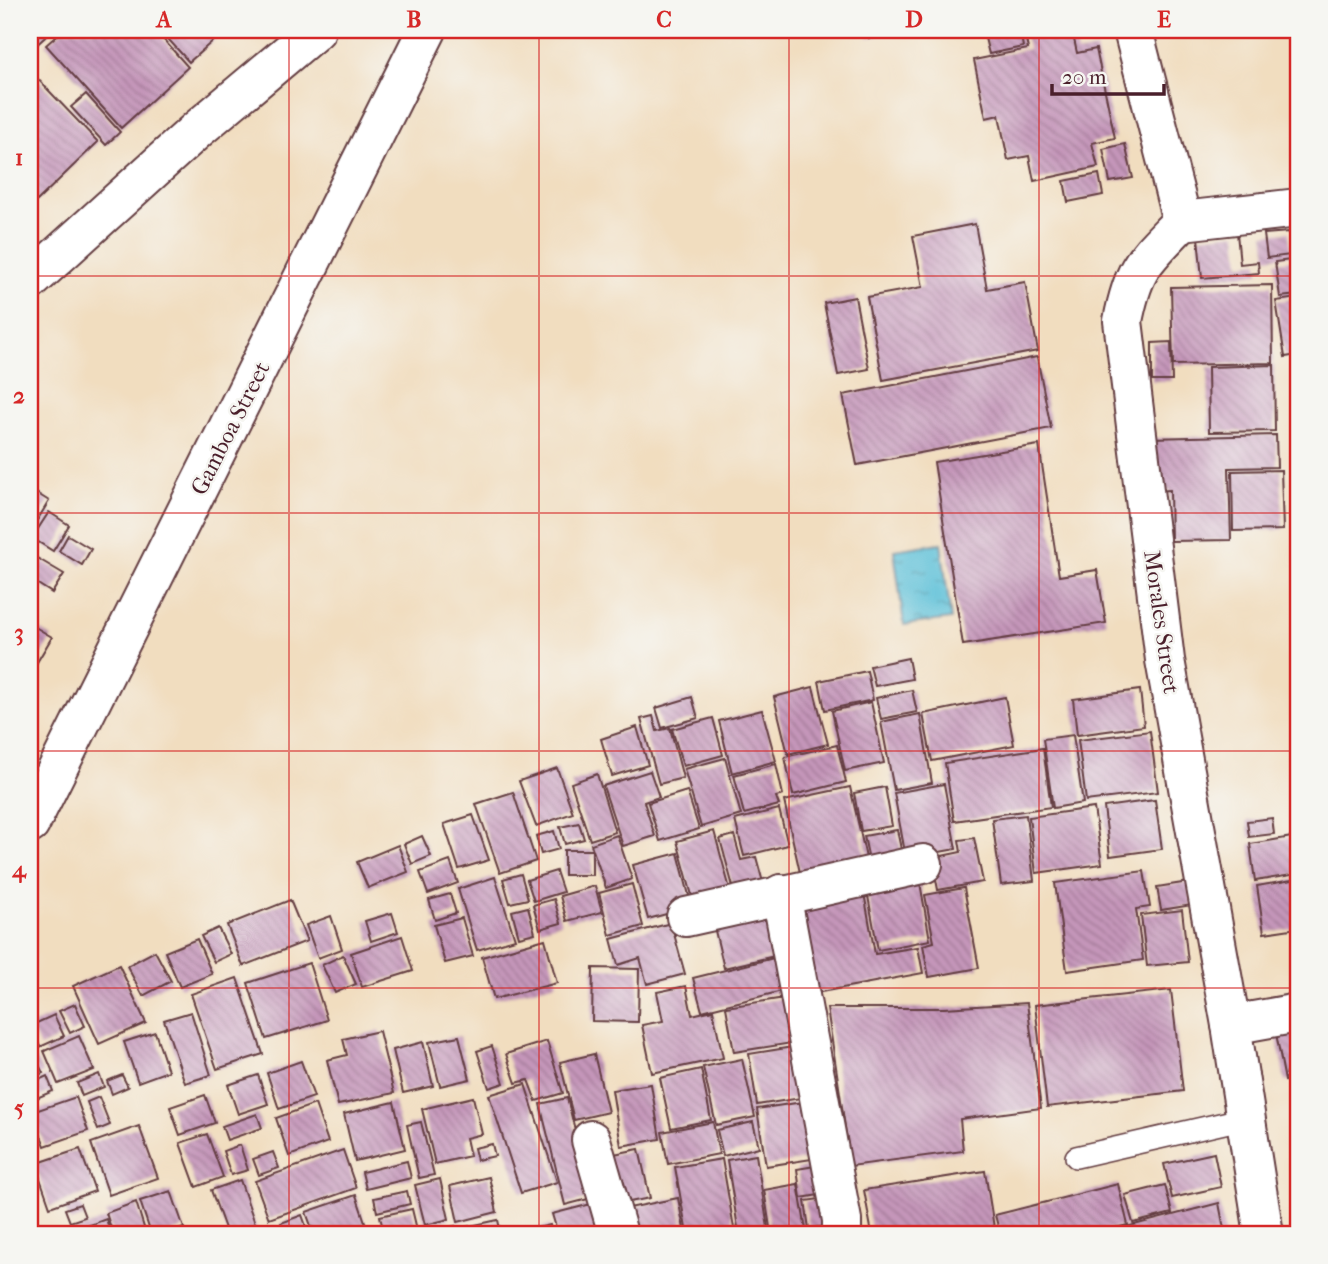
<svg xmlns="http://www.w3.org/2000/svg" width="1328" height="1264" viewBox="0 0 1328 1264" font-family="'IM FELL French Canon',serif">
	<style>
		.water { fill: url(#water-ripples); stroke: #527082; stroke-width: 2 }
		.building { fill: url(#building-back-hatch) }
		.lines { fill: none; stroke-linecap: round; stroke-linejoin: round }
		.service-casing { stroke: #633c41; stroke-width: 24 }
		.minor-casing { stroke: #633c41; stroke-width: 42 }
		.service { stroke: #fff; stroke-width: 21 }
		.minor { stroke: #fff; stroke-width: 38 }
		.grid { fill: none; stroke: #d62828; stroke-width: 2; stroke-opacity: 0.55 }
		.labels { text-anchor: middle; stroke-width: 5; stroke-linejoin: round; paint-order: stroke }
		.street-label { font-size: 23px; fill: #4a1f2b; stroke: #f6f6f2 }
		.neatline { fill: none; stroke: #d62828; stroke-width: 2.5 }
		.grid-label { font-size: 23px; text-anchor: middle; font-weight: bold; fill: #d62828 }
	</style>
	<defs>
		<pattern id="water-ripples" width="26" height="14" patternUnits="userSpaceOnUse" patternTransform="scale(1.75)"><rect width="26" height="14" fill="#5bc0d8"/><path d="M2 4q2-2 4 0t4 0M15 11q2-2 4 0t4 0" fill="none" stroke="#4d9baf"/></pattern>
		<pattern id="building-back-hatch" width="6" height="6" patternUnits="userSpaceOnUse" patternTransform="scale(1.75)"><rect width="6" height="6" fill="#c596ba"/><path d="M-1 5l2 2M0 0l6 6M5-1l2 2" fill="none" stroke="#a27a97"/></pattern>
	</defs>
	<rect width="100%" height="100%" fill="#f6f6f2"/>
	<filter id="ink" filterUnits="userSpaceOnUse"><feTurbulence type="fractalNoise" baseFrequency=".0143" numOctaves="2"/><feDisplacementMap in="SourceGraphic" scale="14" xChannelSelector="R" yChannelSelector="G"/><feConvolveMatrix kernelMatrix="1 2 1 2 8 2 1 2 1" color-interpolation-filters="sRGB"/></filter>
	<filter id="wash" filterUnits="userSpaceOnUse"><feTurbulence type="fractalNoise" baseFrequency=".00686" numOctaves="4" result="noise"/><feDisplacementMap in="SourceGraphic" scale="28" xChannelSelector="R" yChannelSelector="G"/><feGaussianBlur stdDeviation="1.57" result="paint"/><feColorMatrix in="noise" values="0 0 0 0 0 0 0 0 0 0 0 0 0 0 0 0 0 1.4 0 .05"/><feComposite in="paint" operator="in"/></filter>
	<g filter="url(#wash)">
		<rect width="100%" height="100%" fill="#f1ddbf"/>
		<path class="water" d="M941,543L951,619L904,625L894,550Z"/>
		<g id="blocks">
			<g class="building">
				<path d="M30,30H53L33,48L30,44Z"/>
				<path d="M63,30H155L188,67L121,128L46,45Z"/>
				<path d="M160,30H221L223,32L189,62Z"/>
				<path d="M867,30H887L888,33L869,38Z"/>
				<path d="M983,30H1020L1023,47L989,54Z"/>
				<path d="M1024,30H1072L1077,53L1096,49L1115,138L1092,143L1098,167L1034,181L1029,156L1008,160L999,115L986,118L974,60L1028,49Z"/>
				<path d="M32,73L98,142L37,201L30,194V76Z"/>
				<path d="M86,94L120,132L106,145L71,107Z"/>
				<path d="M1125,144L1133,178L1110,182L1103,149Z"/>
				<path d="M1099,174L1103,195L1068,202L1064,181Z"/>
				<path d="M975,224L987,289L1025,282L1038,351L883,380L867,297L923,287L913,236Z"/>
				<path d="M1289,232L1291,255L1267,258L1264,234Z"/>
				<path d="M1237,233L1240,264L1258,262L1259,273L1202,278L1198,237Z"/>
				<path d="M1298,259V295L1280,297L1275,262Z"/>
				<path d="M1272,285L1273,363L1173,365L1171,287Z"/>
				<path d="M855,297L869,369L838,375L824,303Z"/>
				<path d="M1298,298V355L1285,357L1276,301Z"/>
				<path d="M1171,342L1172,381H1152V343Z"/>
				<path d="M1037,357L1051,428L857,465L843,395Z"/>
				<path d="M1274,365L1275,431L1209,432L1208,367Z"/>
				<path d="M1276,435L1277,467L1229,468L1231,540L1171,541L1170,490L1152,491L1150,438Z"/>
				<path d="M1039,445L1059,576L1097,570L1106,623L963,645L934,462Z"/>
				<path d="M1281,470L1283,530L1233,531L1232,471Z"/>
				<path d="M30,489L49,501L30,532Z"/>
				<path d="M49,512L69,525L53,551L32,538Z"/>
				<path d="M68,535L91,549L82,565L59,551Z"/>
				<path d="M37,558L64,574L52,593L30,579V569Z"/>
				<path d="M30,624L52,637L30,674Z"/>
				<path d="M908,658L912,679L875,686L870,666Z"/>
				<path d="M867,671L873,700L825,710L819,681Z"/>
				<path d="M813,687L828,744L788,754L774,697Z"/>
				<path d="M912,690L917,712L881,719L876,698Z"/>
				<path d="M1140,690L1144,726L1077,735L1073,699Z"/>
				<path d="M692,697L698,718L662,728L656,708Z"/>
				<path d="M1005,697L1014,745L932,761L923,714Z"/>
				<path d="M871,702L884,763L845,771L832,711Z"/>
				<path d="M762,710L776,761L732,773L719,721Z"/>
				<path d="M920,714L932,783L894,790L881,722Z"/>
				<path d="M653,716L657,731L670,728L683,778L659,784L641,719Z"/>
				<path d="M713,718L723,755L683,766L672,729Z"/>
				<path d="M637,727L648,765L612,776L601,739Z"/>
				<path d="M1150,731L1158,792L1086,801L1078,740Z"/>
				<path d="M1073,735L1083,803L1053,808L1043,739Z"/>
				<path d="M837,745L846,782L793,795L785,757Z"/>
				<path d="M1043,748L1051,807L954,821L945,763Z"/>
				<path d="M725,758L741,815L701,827L684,769Z"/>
				<path d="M776,764L783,795L776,797L779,805L744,814L734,775Z"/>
				<path d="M557,768L573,813L536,826L519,781Z"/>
				<path d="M650,771L659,797L644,802L655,836L623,846L603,786Z"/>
				<path d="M597,774L615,832L590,840L571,783Z"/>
				<path d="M944,784L956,849L906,858L894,793Z"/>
				<path d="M850,787L869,871L803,886L784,801Z"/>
				<path d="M885,787L892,826L861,831L854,793Z"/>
				<path d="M687,791L699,829L660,841L648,803Z"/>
				<path d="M513,792L536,861L500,873L476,804Z"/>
				<path d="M1155,800L1162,849L1110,856L1104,807Z"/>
				<path d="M1094,808L1102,864L1036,873L1029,817Z"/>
				<path d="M779,809L788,845L744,856L735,820Z"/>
				<path d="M473,815L489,860L459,869L444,824Z"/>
				<path d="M1026,815L1034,881L1001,885L992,819Z"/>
				<path d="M1272,818L1274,834L1249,837L1247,821Z"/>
				<path d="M579,823L584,839L565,844L560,827Z"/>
				<path d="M897,830L903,859L870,865L864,836Z"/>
				<path d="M554,831L559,849L541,854L536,836Z"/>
				<path d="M714,831L733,900L696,910L677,841Z"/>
				<path d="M617,835L632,879L606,888L591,844Z"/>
				<path d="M734,835L741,860L756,857L764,886L735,894L720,839Z"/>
				<path d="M422,836L431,856L412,864L404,844Z"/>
				<path d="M1298,836V874L1255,881L1250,844Z"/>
				<path d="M974,838L983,882L938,890L932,858L961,852L959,840Z"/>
				<path d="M398,845L408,872L368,888L357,862Z"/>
				<rect x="564" y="850" width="28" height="25"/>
				<path d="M678,853L692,907L648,919L633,865Z"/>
				<path d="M450,861L458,883L428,894L420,872Z"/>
				<path d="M556,871L563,892L534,901L527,880Z"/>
				<path d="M918,871L930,940L878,950L865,880Z"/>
				<path d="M1144,871L1150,907L1136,909L1143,960L1067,971L1055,883Z"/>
				<path d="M521,874L528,899L510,903L503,879Z"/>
				<path d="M495,877L515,939L477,950L458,889Z"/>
				<path d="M1298,879V928L1264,933L1257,886Z"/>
				<path d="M1189,882L1192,905L1161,910L1157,887Z"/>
				<path d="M632,884L643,926L610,935L599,893Z"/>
				<path d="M595,886L602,912L567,921L560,896Z"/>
				<path d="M964,888L979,968L929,977L923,945L934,942L925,895Z"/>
				<path d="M864,893L875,954L918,947L923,973L810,994L795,905Z"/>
				<path d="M450,894L456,913L435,920L429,900Z"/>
				<path d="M554,899L561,923L540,929L533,905Z"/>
				<path d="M290,900L307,941L243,966L227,925Z"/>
				<path d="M771,900L783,954L724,968L711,914Z"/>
				<path d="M528,907L535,933L519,937L512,911Z"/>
				<path d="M1182,910L1188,962L1147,966L1141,915Z"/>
				<path d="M392,913L398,932L371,941L365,921Z"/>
				<path d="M331,916L342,949L318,958L306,925Z"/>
				<path d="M462,918L473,956L445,963L434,925Z"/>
				<path d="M671,923L685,974L647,984L640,958L618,965L611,939Z"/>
				<path d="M218,928L231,954L214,962L201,936Z"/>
				<path d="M402,936L413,971L362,987L351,953Z"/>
				<path d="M197,939L212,974L180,987L165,952Z"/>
				<path d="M545,939L557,983L494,999L482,957Z"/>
				<path d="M155,951L171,981L143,996L127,966Z"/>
				<path d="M343,955L356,984L335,993L322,965Z"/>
				<path d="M778,957L786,990L702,1011L693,978Z"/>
				<path d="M309,963L327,1020L266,1039L248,983Z"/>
				<path d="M119,965L146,1023L99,1044L73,986Z"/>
				<path d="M593,968L639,969L638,1022L592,1021Z"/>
				<path d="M237,978L263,1054L217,1069L191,994Z"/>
				<path d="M686,986L692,1015L713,1010L723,1058L652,1073L642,1025L663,1021L657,992Z"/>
				<path d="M1171,990L1183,1091L1047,1107L1035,1005Z"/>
				<path d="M785,998L792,1043L734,1052L726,1007Z"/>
				<path d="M1027,1003L1041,1108L960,1119L963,1151L851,1166L827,1008H944Z"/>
				<path d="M75,1004L85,1026L70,1033L59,1011Z"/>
				<path d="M191,1012L211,1075L185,1083L164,1020Z"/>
				<path d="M54,1015L64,1036L40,1047L30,1026Z"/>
				<path d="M1298,1024V1079L1285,1081L1275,1028Z"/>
				<path d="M379,1031L394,1093L338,1105L327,1060L347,1055L343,1039Z"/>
				<path d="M155,1032L168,1071L138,1082L124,1042Z"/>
				<path d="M79,1036L94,1070L58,1084L44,1051Z"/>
				<path d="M459,1036L470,1079L440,1086L429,1042Z"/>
				<path d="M547,1041L563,1093L536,1101L528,1080L516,1083L506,1054Z"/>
				<path d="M423,1042L433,1086L403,1093L393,1050Z"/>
				<path d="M492,1046L504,1083L489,1088L477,1051Z"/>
				<path d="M793,1047L801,1098L757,1105L749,1054Z"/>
				<path d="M594,1054L608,1112L574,1120L560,1062Z"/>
				<path d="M36,1059L43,1073L30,1079V1061Z"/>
				<path d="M742,1059L755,1117L716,1125L703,1067Z"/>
				<path d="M301,1061L314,1097L279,1109L267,1073Z"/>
				<path d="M701,1069L711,1120L671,1128L660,1078Z"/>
				<path d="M99,1074L104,1087L82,1096L77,1083Z"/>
				<path d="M122,1075L128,1087L112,1094L107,1081Z"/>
				<path d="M258,1075L268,1104L238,1114L228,1085Z"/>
				<path d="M47,1076L53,1091L30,1101V1084Z"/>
				<path d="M525,1084L557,1182L521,1193L489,1095Z"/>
				<path d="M651,1084L660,1139L621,1146L612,1090Z"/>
				<path d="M205,1095L215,1123L180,1135L170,1107Z"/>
				<path d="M76,1097L88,1131L45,1146L32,1112Z"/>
				<path d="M99,1097L110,1125L98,1130L87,1102Z"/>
				<path d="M473,1097L482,1134L466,1138L470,1156L435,1164L422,1109Z"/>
				<path d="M567,1098L592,1198L565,1205L540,1104Z"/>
				<path d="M394,1102L405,1149L355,1161L344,1114Z"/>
				<path d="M803,1102L812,1159L766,1166L757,1109Z"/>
				<path d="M315,1104L328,1142L289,1156L276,1118Z"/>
				<path d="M1298,1109V1139H1297L1291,1110Z"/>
				<path d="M257,1114L262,1128L227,1140L222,1126Z"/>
				<path d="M421,1122L434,1175L419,1178L407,1125Z"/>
				<path d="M713,1122L719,1154L668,1164L662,1132Z"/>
				<path d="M753,1122L759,1147L723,1156L717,1130Z"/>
				<path d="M139,1126L158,1178L109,1195L91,1143Z"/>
				<path d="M207,1134L223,1177L196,1187L180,1143Z"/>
				<path d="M492,1144L495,1156L477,1160L474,1148Z"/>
				<path d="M240,1145L248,1170L231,1175L223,1151Z"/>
				<path d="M80,1149L95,1191L50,1207L35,1164Z"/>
				<path d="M639,1149L650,1198L614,1205L604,1156Z"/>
				<path d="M343,1150L356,1188L269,1219L255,1181Z"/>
				<path d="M273,1152L279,1168L259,1175L253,1159Z"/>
				<path d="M1214,1153L1221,1187L1172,1198L1164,1164Z"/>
				<path d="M756,1155L769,1234H739L727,1160Z"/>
				<path d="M722,1159L735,1234H687L675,1167Z"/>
				<path d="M407,1161L411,1178L366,1189L362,1172Z"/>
				<path d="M821,1165L825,1194L801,1198L797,1169Z"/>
				<path d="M985,1171L995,1234H872L864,1190Z"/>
				<path d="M489,1177L497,1212L458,1222L450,1186Z"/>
				<path d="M440,1179L449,1219L425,1225L415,1185Z"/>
				<path d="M240,1180L258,1232L227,1234L211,1190Z"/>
				<path d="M798,1184L806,1230L771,1234L764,1190Z"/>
				<path d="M1118,1184L1128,1225L1089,1234H1000L995,1215Z"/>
				<path d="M1165,1185L1172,1213L1133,1223L1125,1195Z"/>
				<path d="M171,1191L184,1228L166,1234H151L140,1201Z"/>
				<path d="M407,1191L410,1204L377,1212L374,1198Z"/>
				<path d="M356,1195L366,1225L339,1234H314L306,1212Z"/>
				<path d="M678,1198L685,1234H629L624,1209Z"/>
				<path d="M827,1198L831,1225L809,1229L805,1201Z"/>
				<path d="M603,1201L612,1234H558L552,1214Z"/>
				<path d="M136,1202L146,1234H113L106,1213Z"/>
				<path d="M1219,1203L1225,1234H1103V1233Z"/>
				<path d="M80,1204L85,1217L70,1222L65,1209Z"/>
				<path d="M412,1209L418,1234H384L380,1216Z"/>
				<path d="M302,1215L309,1234H285L281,1223Z"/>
				<path d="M106,1219L111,1234H72L71,1232Z"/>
				<path d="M498,1220L501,1234H463L461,1228Z"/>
				<path d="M277,1225L280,1234H267L265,1230Z"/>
				<path d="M550,1225L552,1234H517V1233Z"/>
				<path d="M455,1226L457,1234H424V1233Z"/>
			</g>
		</g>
	</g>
	<g filter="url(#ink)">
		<use href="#blocks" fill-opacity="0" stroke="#633c41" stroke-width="2"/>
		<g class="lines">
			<g class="service-casing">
				<path id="service" d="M1076,1157L1246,1118"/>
			</g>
			<g class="minor-casing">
				<g id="minor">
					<path d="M1133,30L1182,221C1144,261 1134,265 1123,321L1165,660L1231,1025L1264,1234"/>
					<path d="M1182,221L1298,208"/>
					<path d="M30,281L198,129L316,30"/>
					<path d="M30,824L427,30"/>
					<path d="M781,894L842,1220V1234"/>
					<path d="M686,917L923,864"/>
					<path d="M1231,1025L1298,1013"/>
					<path d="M591,1140L618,1234"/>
				</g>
			</g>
			<use href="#service" class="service"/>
			<use href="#minor" class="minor"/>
		</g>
	</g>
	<path class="grid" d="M289,30V1234M539,30V1234M789,30V1234M1039,30V1234M30,276H1298M30,513H1298M30,751H1298M30,988H1298"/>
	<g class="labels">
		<g class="street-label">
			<text transform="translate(230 428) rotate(-63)" y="8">Gamboa Street</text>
			<text transform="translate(1162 622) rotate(82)" y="8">Morales Street</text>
		</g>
	</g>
	<rect width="1328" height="1264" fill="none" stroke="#f6f6f2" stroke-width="77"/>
	<path d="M1052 84v10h112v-10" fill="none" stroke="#4a1f2b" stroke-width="3.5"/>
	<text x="1062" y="84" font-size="21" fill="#4a1f2b" stroke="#f6f6f2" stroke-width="5" paint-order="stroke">20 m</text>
	<rect x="38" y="38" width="1252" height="1188" class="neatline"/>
	<g class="grid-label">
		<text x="164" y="27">A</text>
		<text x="414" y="27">B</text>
		<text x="664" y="27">C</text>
		<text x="914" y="27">D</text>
		<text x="1164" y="27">E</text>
		<text x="19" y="165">1</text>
		<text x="19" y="403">2</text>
		<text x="19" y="640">3</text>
		<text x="19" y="877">4</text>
		<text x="19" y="1115">5</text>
	</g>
</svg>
